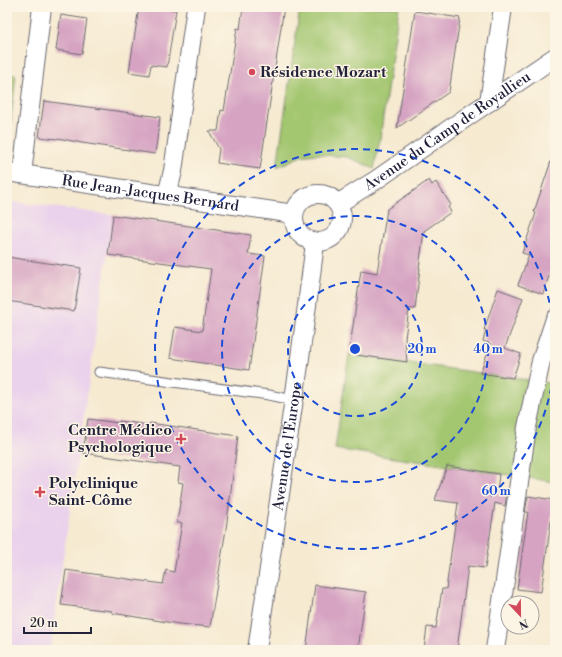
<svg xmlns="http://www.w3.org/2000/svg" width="562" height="657" viewBox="0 0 562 657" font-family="'Libre Bodoni',serif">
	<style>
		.built { fill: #ead1ec }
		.green { fill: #a3c66f; stroke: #627455 }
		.building { fill: #d6a3c2 }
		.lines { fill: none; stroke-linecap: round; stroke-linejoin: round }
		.lane-casing { stroke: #6c6870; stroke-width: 11 }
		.street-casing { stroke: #6c6870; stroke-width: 20 }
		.lane { stroke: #fff; stroke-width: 9 }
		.street { stroke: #fff; stroke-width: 18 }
		.ring { fill: none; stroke: #1d4ed8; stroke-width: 2; stroke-dasharray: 7 5 }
		.poi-dot { fill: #d1495b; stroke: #fcf5e5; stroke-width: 1.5 }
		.labels { text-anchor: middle; stroke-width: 3; stroke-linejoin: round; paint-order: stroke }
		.poi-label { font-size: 15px; font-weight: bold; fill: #22223b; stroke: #fcf5e5; text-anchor: start }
		.street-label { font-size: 15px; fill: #22223b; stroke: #fcf5e5 }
		.centre { fill: #1d4ed8; stroke: #fcf5e5; stroke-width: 2 }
		.ring-label { font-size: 12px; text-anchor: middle; font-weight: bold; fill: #1d4ed8; stroke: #fcf5e5; stroke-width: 3; stroke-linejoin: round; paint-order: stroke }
	</style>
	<rect width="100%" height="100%" fill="#fcf5e5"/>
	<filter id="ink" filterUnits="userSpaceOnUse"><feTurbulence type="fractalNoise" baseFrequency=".025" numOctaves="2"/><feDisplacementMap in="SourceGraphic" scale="8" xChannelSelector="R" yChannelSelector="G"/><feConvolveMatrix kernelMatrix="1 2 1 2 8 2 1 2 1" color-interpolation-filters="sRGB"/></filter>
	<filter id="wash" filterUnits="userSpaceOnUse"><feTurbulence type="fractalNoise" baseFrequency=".012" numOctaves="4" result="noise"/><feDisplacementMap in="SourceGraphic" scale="16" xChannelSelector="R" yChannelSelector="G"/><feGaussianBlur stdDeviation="0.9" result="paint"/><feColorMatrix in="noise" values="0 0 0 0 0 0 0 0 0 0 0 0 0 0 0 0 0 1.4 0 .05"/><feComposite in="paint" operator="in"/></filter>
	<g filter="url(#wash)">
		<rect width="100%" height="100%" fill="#f6ead1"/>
		<path class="built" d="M7,201L113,215L61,572L50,650H7Z"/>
		<g class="green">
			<path d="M300,7H399L380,139L374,169L362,163L347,157L316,154L301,156L277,167Z"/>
			<path d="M7,74L16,75L10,128H7Z"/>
			<path d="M349,354L555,384V482L335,449Z"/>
		</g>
		<g id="blocks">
			<g class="building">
				<path d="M139,7H154L176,10L167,67L151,65L149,75L129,72Z"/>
				<path d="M243,7H284L260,169L217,163L219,149L209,131H218L221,110L224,111L237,28L240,29Z"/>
				<path d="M415,11L460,18L449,92L397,128Z"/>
				<path d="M61,15L87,19L82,54L56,50Z"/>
				<path d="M44,101L160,117L155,154L82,143L58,138L57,139L39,137Z"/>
				<path d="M552,158H555V258L543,294L518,285L529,255L522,253L536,213L534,212Z"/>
				<path d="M429,180L432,185L436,182L451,205L448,207L451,212L424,231L419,268H420L415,309H409L405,338L407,362L349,354L361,270L377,273L387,209Z"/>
				<path d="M113,215L251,235L248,254L265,256L249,370L170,358L175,327L202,331L211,269L108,255Z"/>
				<path d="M7,257L81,268L74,311L7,301Z"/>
				<path d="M498,289L523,298L505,348L521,354L513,378L480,373L491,344L483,341L486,330H484Z"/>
				<path d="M88,419L119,423V421L149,425L150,423L238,436L226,529L210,627L179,624L112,613V611L61,605L66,570L163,584L166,570L174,572L182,523H177L183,483L178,482L180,467L83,453Z"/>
				<path d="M447,466L499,474L497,492L507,493L505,506L495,503L485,568L468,566L457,650H424L427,627L436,628L442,589H446L458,503L435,500Z"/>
				<path d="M528,496L554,500L541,592L517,589L528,512H525Z"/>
				<path d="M315,585L366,592L358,650H306Z"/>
			</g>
		</g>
	</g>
	<g filter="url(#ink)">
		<use href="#blocks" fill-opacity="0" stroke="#6c6870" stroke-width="1"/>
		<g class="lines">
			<g class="lane-casing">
				<path id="lane" d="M99,372L269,395L293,400"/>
			</g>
			<g class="street-casing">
				<g id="street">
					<path d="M489,102L503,7"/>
					<path id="s1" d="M7,172L294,214"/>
					<path d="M22,174L42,7"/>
					<circle cx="318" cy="218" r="24"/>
					<path d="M167,195L173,171L196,7"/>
					<path id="s2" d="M339,203L376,180L474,112L555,57"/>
					<path id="s3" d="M257,650L299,365L311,275L315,243"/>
					<path d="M495,650L527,427L541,361L555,319"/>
				</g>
			</g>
			<use href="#lane" class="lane"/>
			<use href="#street" class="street"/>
		</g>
	</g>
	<g class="ring">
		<circle cx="355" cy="349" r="67"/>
		<circle cx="355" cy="349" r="133"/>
		<path d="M555 351A200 200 0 1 1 555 347"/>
	</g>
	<g class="poi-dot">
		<circle cx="252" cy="72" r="4"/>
		<path d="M179 433h4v4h4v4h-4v4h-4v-4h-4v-4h4z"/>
		<path d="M38 486h4v4h4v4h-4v4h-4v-4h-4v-4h4z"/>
	</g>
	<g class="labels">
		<g class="poi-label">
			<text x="260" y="77">Résidence Mozart</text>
			<text x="172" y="435" text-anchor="end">Centre Médico<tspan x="172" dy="17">Psychologique</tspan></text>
			<text x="49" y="488">Polyclinique<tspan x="49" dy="17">Saint-Côme</tspan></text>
		</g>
		<g class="street-label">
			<text dy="5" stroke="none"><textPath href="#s2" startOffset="130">Avenue du Camp de Royallieu</textPath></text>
			<text dy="5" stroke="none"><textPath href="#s1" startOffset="145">Rue Jean-Jacques Bernard</textPath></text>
			<text dy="5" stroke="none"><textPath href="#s3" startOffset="206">Avenue de l'Europe</textPath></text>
		</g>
	</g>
	<circle cx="355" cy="349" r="6" class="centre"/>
	<g class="ring-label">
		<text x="422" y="353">20 m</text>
		<text x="488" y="353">40 m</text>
		<text x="496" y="495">60 m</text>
	</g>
	<rect width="562" height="657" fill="none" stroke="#fcf5e5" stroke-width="24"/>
	<g transform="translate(520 615) rotate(158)"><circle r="19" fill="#fcf5e5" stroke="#a5a1a1"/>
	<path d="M0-3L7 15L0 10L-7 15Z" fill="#d1495b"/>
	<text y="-6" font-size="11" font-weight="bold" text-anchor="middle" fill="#22223b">N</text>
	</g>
	<path d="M24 627v6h67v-6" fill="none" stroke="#22223b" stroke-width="2"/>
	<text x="30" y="627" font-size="12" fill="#22223b" stroke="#fcf5e5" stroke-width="3" paint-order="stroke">20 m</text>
</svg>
